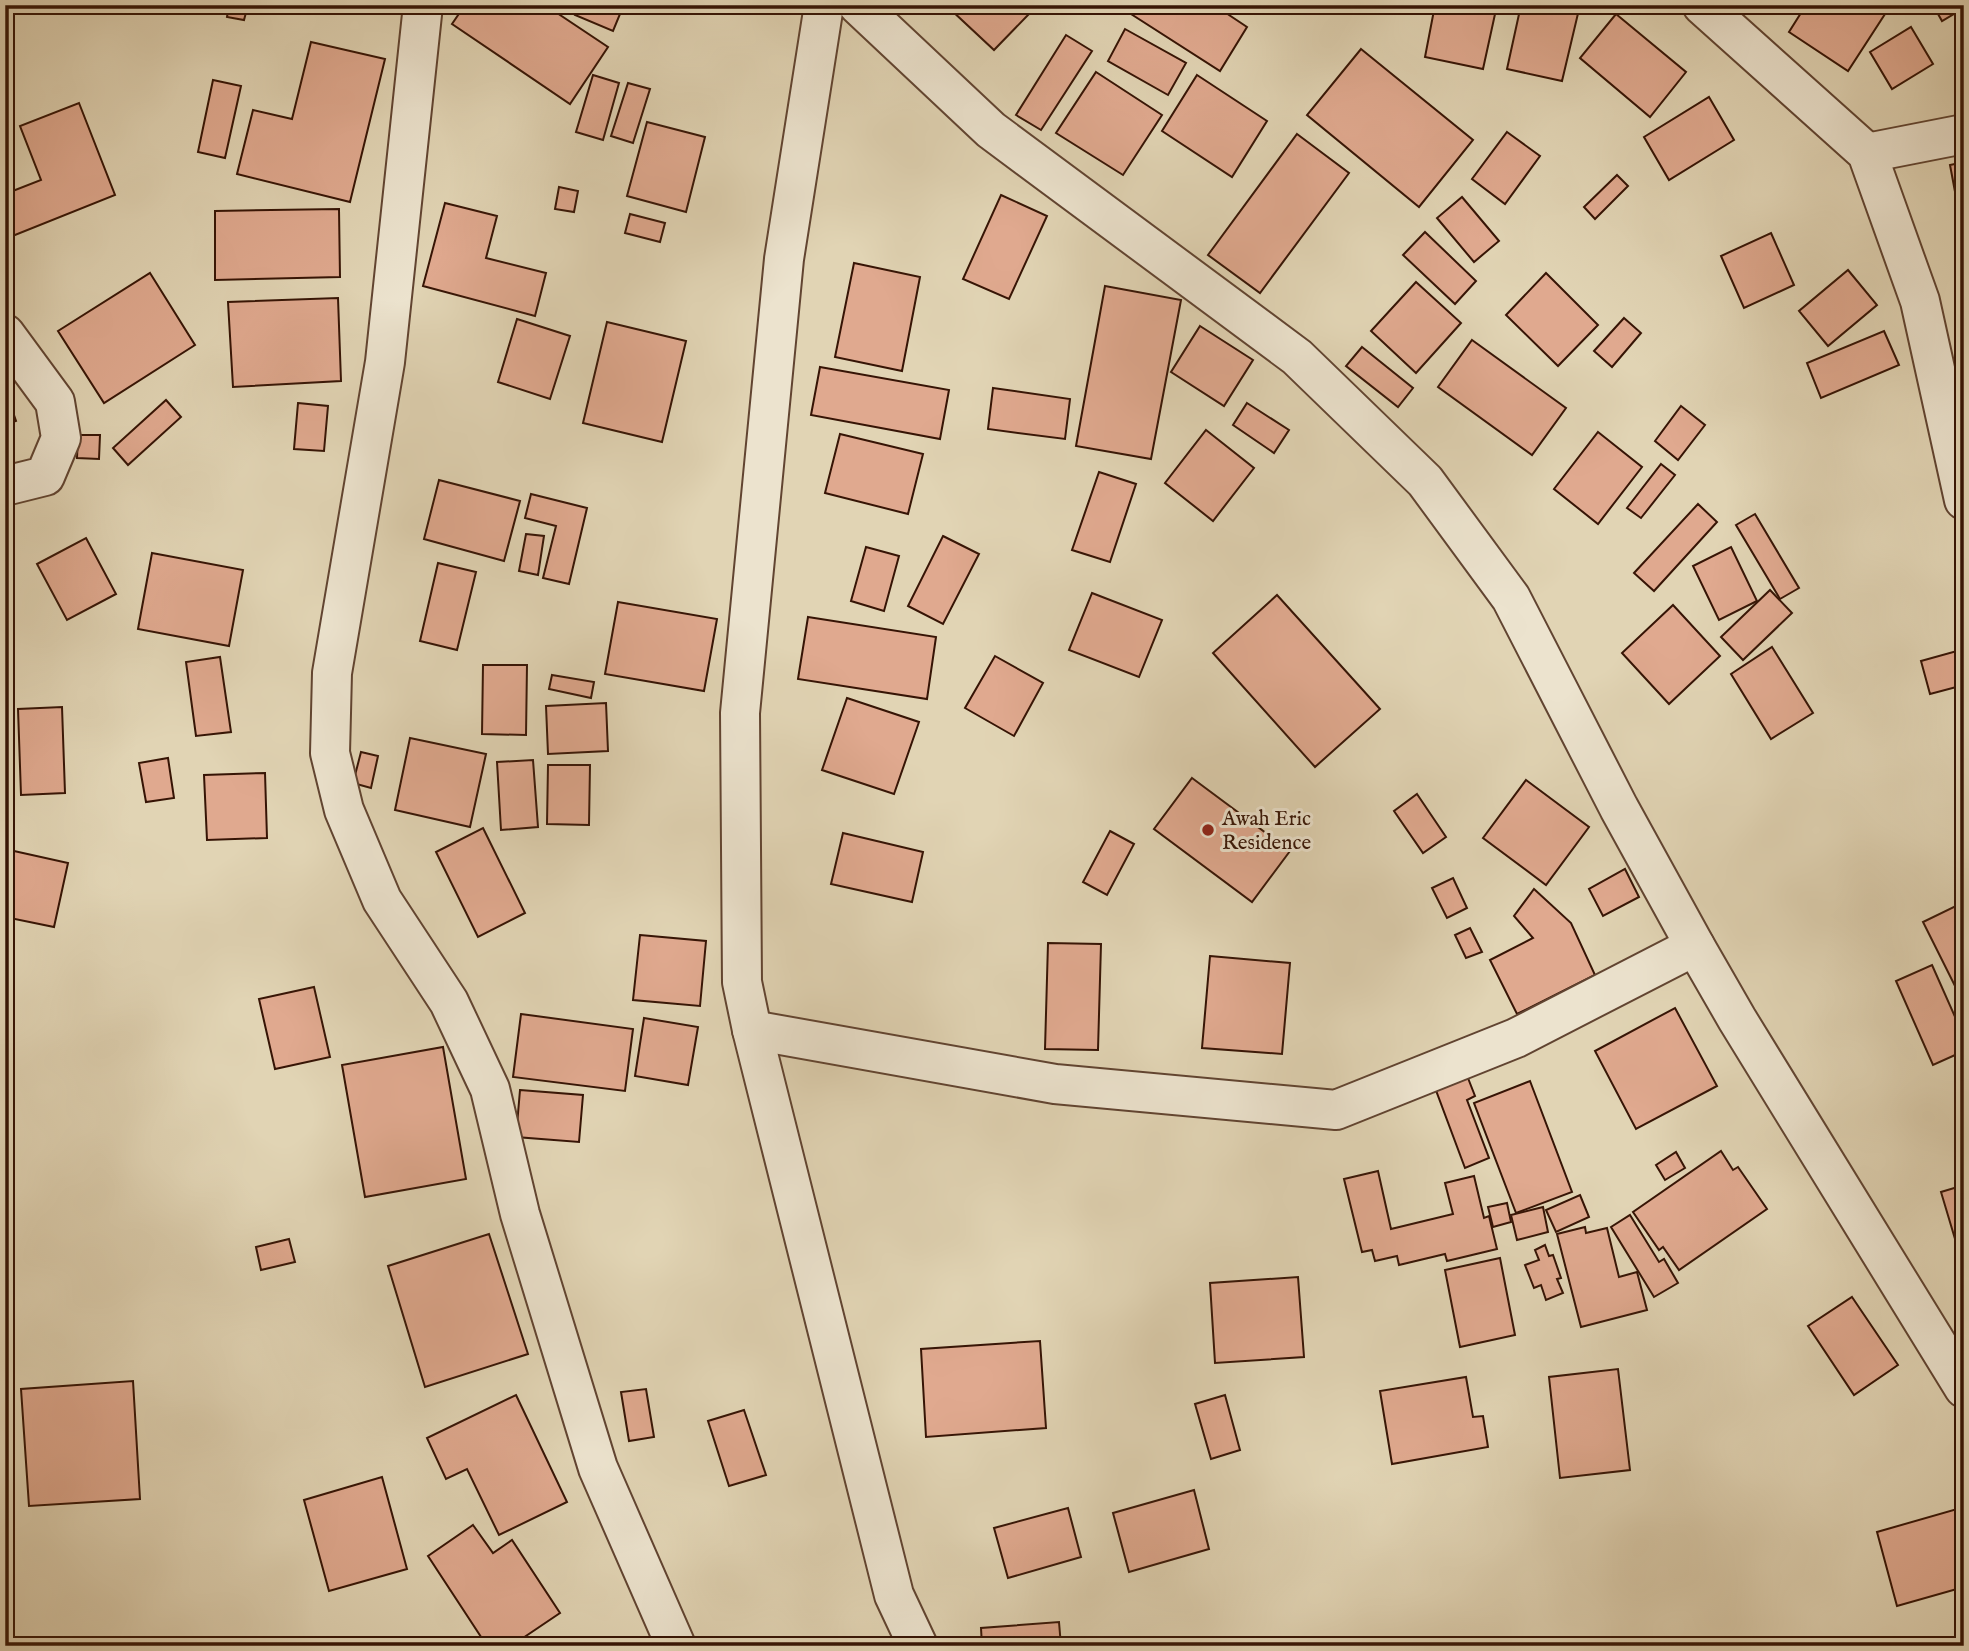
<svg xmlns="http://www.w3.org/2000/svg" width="1969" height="1651" viewBox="0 0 1969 1651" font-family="'IM FELL English',serif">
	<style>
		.building { fill: #e0a98f; stroke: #361405; stroke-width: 2 }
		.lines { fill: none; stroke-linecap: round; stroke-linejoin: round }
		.minor-casing { stroke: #614431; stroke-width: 42 }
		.minor { stroke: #ece3ce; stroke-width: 38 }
		.poi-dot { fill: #8f2418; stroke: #ece3ce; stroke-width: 2.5 }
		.labels { text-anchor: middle; stroke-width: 6; stroke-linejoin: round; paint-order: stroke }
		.poi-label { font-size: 21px; fill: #361405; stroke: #ece3ce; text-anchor: start }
	</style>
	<rect width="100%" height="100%" fill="#e1d4b4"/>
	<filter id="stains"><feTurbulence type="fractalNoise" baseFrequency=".00286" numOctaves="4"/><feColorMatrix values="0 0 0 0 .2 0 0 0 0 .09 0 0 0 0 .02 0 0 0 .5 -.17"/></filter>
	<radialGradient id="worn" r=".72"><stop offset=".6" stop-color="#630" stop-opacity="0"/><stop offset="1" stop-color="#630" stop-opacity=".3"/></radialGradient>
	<g class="building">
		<path d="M229,5H248L244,20L227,17Z"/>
		<path d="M465,5H545L608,47L570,104L452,24Z"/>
		<path d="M579,5H600L620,14L613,31L575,15Z"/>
		<path d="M951,5H1018L1028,15L994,50L949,8Z"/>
		<path d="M1137,5H1214L1247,27L1220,71L1131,14Z"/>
		<path d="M1435,5H1497L1483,69L1425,57Z"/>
		<path d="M1521,5H1580L1562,81L1507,69Z"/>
		<path d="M1806,5H1871L1885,14L1848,71L1789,32Z"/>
		<path d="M1933,5H1964V8L1942,21Z"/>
		<path d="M1616,14L1686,72L1650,117L1580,58Z"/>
		<path d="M1911,27L1933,64L1892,89L1870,52Z"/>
		<path d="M1125,29L1186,63L1168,95L1108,61Z"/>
		<path d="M1066,35L1092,51L1041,130L1016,115Z"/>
		<path d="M311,42L385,59L350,202L237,174L253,110L292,119Z"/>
		<path d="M1361,49L1473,140L1419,207L1307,115Z"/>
		<path d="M1096,72L1162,115L1123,175L1056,133Z"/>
		<path d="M593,75L619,83L603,140L576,132Z"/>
		<path d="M1197,75L1267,121L1232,177L1162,131Z"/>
		<path d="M213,80L241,86L225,158L198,152Z"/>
		<path d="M628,83L650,89L633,143L611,136Z"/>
		<path d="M1709,97L1734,140L1669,180L1644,137Z"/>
		<path d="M79,103L115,195L5,239V194L41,180L20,126Z"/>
		<path d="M647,122L705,137L686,212L627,196Z"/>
		<path d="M1507,132L1540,156L1505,204L1472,179Z"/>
		<path d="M1297,134L1349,173L1260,293L1208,255Z"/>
		<path d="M1964,162V229H1962L1950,165Z"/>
		<path d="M1617,175L1628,186L1595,219L1584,207Z"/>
		<path d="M559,187L578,191L574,212L555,209Z"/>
		<path d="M1001,195L1047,216L1009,299L963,279Z"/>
		<path d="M1462,197L1499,241L1474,262L1437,218Z"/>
		<path d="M445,203L497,216L486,258L546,273L535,316L423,286Z"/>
		<path d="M339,209L340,277L215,280V211Z"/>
		<path d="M630,214L665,223L660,242L625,233Z"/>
		<path d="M1425,232L1476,281L1455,304L1403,255Z"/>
		<path d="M1771,233L1794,285L1744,308L1721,256Z"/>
		<path d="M854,263L920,277L902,371L835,357Z"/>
		<path d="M1848,270L1877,305L1828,346L1799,311Z"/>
		<path d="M150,273L195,345L104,403L58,331Z"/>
		<path d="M1546,273L1598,325L1558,366L1506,315Z"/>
		<path d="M1416,282L1461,323L1416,373L1371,331Z"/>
		<path d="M1105,286L1181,300L1151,459L1076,446Z"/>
		<path d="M338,298L341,381L233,387L228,302Z"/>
		<path d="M1624,318L1641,333L1612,367L1594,351Z"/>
		<path d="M517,319L570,336L550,399L498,382Z"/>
		<path d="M607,322L686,341L662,442L583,423Z"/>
		<path d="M1200,326L1253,360L1224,406L1171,372Z"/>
		<path d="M1884,331L1899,365L1821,398L1807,363Z"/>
		<path d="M1472,340L1566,408L1532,455L1438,387Z"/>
		<path d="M1362,347L1413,388L1398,407L1346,366Z"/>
		<path d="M820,367L949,390L940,439L811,415Z"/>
		<path d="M993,388L1070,399L1065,439L988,429Z"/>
		<path d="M5,389L16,421L5,425Z"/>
		<path d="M166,400L181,417L128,465L113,448Z"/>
		<path d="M298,403L328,406L324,451L294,449Z"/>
		<path d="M1247,403L1289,430L1274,453L1233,425Z"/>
		<path d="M1681,406L1705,425L1678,460L1655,441Z"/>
		<path d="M1206,430L1254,468L1213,521L1165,483Z"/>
		<path d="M1598,432L1642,467L1598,524L1554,489Z"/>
		<path d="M840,434L923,454L908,514L825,493Z"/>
		<path d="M78,435H100L99,459L77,458Z"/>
		<path d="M1661,464L1675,475L1641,518L1627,508Z"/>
		<path d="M1099,472L1136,484L1110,562L1072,550Z"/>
		<path d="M439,480L520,501L504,561L424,539Z"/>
		<path d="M531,494L587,508L569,584L543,578L556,526L525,518Z"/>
		<path d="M1698,504L1717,522L1654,591L1634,573Z"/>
		<path d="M1755,514L1799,588L1780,599L1736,525Z"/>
		<path d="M526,534L544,536L538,575L519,571Z"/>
		<path d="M943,536L979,554L943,624L908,606Z"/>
		<path d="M86,538L116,594L67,620L37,564Z"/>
		<path d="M866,547L899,556L884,611L851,601Z"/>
		<path d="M1731,547L1757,601L1719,620L1693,566Z"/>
		<path d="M152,553L243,570L229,646L138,629Z"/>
		<path d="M438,563L476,572L457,650L420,641Z"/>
		<path d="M1770,590L1792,613L1743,660L1721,637Z"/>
		<path d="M1092,593L1162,620L1139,677L1069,650Z"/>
		<path d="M1277,595L1380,709L1315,767L1213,653Z"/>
		<path d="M618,602L717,619L704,691L605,674Z"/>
		<path d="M1673,605L1720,656L1669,704L1622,653Z"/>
		<path d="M808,617L936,637L927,699L798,679Z"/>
		<path d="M1772,647L1813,713L1771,739L1731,674Z"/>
		<path d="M1964,649V685L1930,694L1921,661Z"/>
		<path d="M995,656L1043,683L1014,736L965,708Z"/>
		<path d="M220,657L231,732L196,736L186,662Z"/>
		<path d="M483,665H527L526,735L482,734Z"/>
		<path d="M552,675L594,682L591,698L549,689Z"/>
		<path d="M847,698L919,722L894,794L822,770Z"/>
		<path d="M606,703L608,751L548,754L546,706Z"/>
		<path d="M62,707L65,793L21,795L18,709Z"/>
		<path d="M410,738L486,754L470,827L395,810Z"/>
		<path d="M361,752L378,756L371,788L353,783Z"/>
		<path d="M168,758L174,798L146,802L139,763Z"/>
		<path d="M533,760L538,827L501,830L497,762Z"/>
		<path d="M548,765H590L589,825L547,824Z"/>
		<path d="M265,773L267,838L207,840L204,775Z"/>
		<path d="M1192,778L1290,851L1252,902L1154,829Z"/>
		<path d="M1526,780L1589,827L1546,885L1483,838Z"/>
		<path d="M1417,794L1446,837L1423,853L1394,811Z"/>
		<path d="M483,828L525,913L478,937L436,852Z"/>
		<path d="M1110,831L1134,844L1107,895L1083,882Z"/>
		<path d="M843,833L923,852L912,902L831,884Z"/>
		<path d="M5,849L68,863L54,927L5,917Z"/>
		<path d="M1625,869L1639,897L1603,916L1589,889Z"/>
		<path d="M1453,878L1467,908L1447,918L1432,888Z"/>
		<path d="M1534,889L1571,923L1595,975L1517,1014L1490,960L1533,938L1514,916Z"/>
		<path d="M1964,902V987L1957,990L1923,922Z"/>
		<path d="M1470,928L1482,952L1466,958L1455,935Z"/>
		<path d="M640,935L706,941L700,1006L633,1000Z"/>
		<path d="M1048,943L1101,944L1098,1050L1045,1049Z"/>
		<path d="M1210,956L1290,963L1282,1054L1202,1048Z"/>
		<path d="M1932,965L1964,1037V1051L1933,1065L1896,981Z"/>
		<path d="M314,987L330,1057L275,1069L259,999Z"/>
		<path d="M1675,1008L1717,1086L1636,1129L1595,1051Z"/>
		<path d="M521,1014L633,1029L625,1091L513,1077Z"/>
		<path d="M644,1018L698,1027L688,1085L635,1076Z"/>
		<path d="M443,1047L466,1179L365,1197L342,1065Z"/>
		<path d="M1466,1073L1475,1096L1467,1100L1489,1158L1465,1168L1434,1085Z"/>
		<path d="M1530,1081L1572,1192L1516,1213L1474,1103Z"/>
		<path d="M520,1090L583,1095L579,1142L516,1137Z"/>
		<path d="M1721,1151L1733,1170L1738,1167L1767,1209L1679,1270L1663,1247L1659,1250L1633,1212Z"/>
		<path d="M1676,1152L1685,1168L1665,1180L1656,1165Z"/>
		<path d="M1378,1171L1391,1229L1453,1214L1445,1183L1474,1176L1484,1218L1489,1216L1497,1249L1447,1261L1445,1254L1399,1265L1397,1256L1375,1261L1372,1250L1362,1252L1344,1179Z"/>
		<path d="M1964,1185V1258L1961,1259L1941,1192Z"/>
		<path d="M1580,1195L1589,1217L1556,1232L1546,1210Z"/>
		<path d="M1507,1203L1511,1222L1493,1227L1488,1207Z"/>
		<path d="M1543,1207L1548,1232L1517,1240L1511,1215Z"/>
		<path d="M1630,1215L1659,1262L1664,1259L1678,1283L1654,1297L1611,1227Z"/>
		<path d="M1585,1227L1586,1233L1607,1228L1619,1277L1637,1272L1647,1310L1581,1327L1557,1234Z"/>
		<path d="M489,1234L528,1354L425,1387L388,1266Z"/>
		<path d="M289,1239L295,1262L261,1270L256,1247Z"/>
		<path d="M1545,1245L1549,1256L1553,1255L1561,1278L1557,1279L1563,1293L1546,1300L1541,1285L1534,1288L1525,1265L1539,1260L1535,1250Z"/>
		<path d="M1500,1258L1515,1335L1460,1347L1445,1270Z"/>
		<path d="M1298,1277L1304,1357L1215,1363L1210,1283Z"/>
		<path d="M1852,1297L1898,1365L1854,1395L1808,1326Z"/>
		<path d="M1040,1341L1046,1428L926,1437L921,1349Z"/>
		<path d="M1618,1369L1630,1470L1560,1478L1549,1377Z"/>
		<path d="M1466,1377L1473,1417L1483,1416L1488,1447L1392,1464L1380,1391Z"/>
		<path d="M133,1381L140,1499L29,1506L21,1389Z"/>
		<path d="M646,1389L654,1437L629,1441L621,1392Z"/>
		<path d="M516,1395L567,1502L499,1535L467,1469L446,1479L427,1438Z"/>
		<path d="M1225,1395L1240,1450L1211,1459L1195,1404Z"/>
		<path d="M744,1410L766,1475L729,1486L708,1421Z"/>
		<path d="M382,1477L407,1569L329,1591L304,1500Z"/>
		<path d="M1194,1490L1209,1549L1129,1572L1113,1513Z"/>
		<path d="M1964,1507V1587L1897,1606L1877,1532Z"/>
		<path d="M1068,1508L1081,1557L1008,1578L994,1528Z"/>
		<path d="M473,1525L493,1553L512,1540L560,1613L511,1646H487L428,1556Z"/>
		<path d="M1059,1622L1061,1646H982L981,1628Z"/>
	</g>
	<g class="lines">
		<g class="minor-casing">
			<g id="minor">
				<path d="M423,5L385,362L332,673L330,753L344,810L382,900L449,1002L490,1089L520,1214L598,1468L676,1646"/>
				<path d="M824,5L784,259L740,713L742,982L752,1030L894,1595L918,1646"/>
				<path d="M858,5L991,130L1297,357L1425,481L1511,598L1619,808L1695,946L1737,1019L1964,1388"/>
				<path d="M1702,5L1867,153L1920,301L1964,500"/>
				<path d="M1867,153L1964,134"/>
				<path d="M5,334L55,402L61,438L45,476L5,486"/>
				<path d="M752,1030L1055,1084L1336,1110L1516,1038L1695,946"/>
			</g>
		</g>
		<use href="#minor" class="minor"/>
	</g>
	<circle class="poi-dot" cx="1208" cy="830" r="7"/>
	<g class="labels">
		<g class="poi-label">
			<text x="1222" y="825">Awah Eric<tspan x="1222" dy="24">Residence</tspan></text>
		</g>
	</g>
	<rect width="1969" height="1651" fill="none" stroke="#e1d4b4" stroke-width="28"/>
	<rect x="7" y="7" width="1955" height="1637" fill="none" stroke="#361405" stroke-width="3.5"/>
	<rect x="14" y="14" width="1941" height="1623" fill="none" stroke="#361405" stroke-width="2"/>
	<rect width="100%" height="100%" filter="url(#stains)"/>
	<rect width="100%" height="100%" fill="url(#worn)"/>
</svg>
